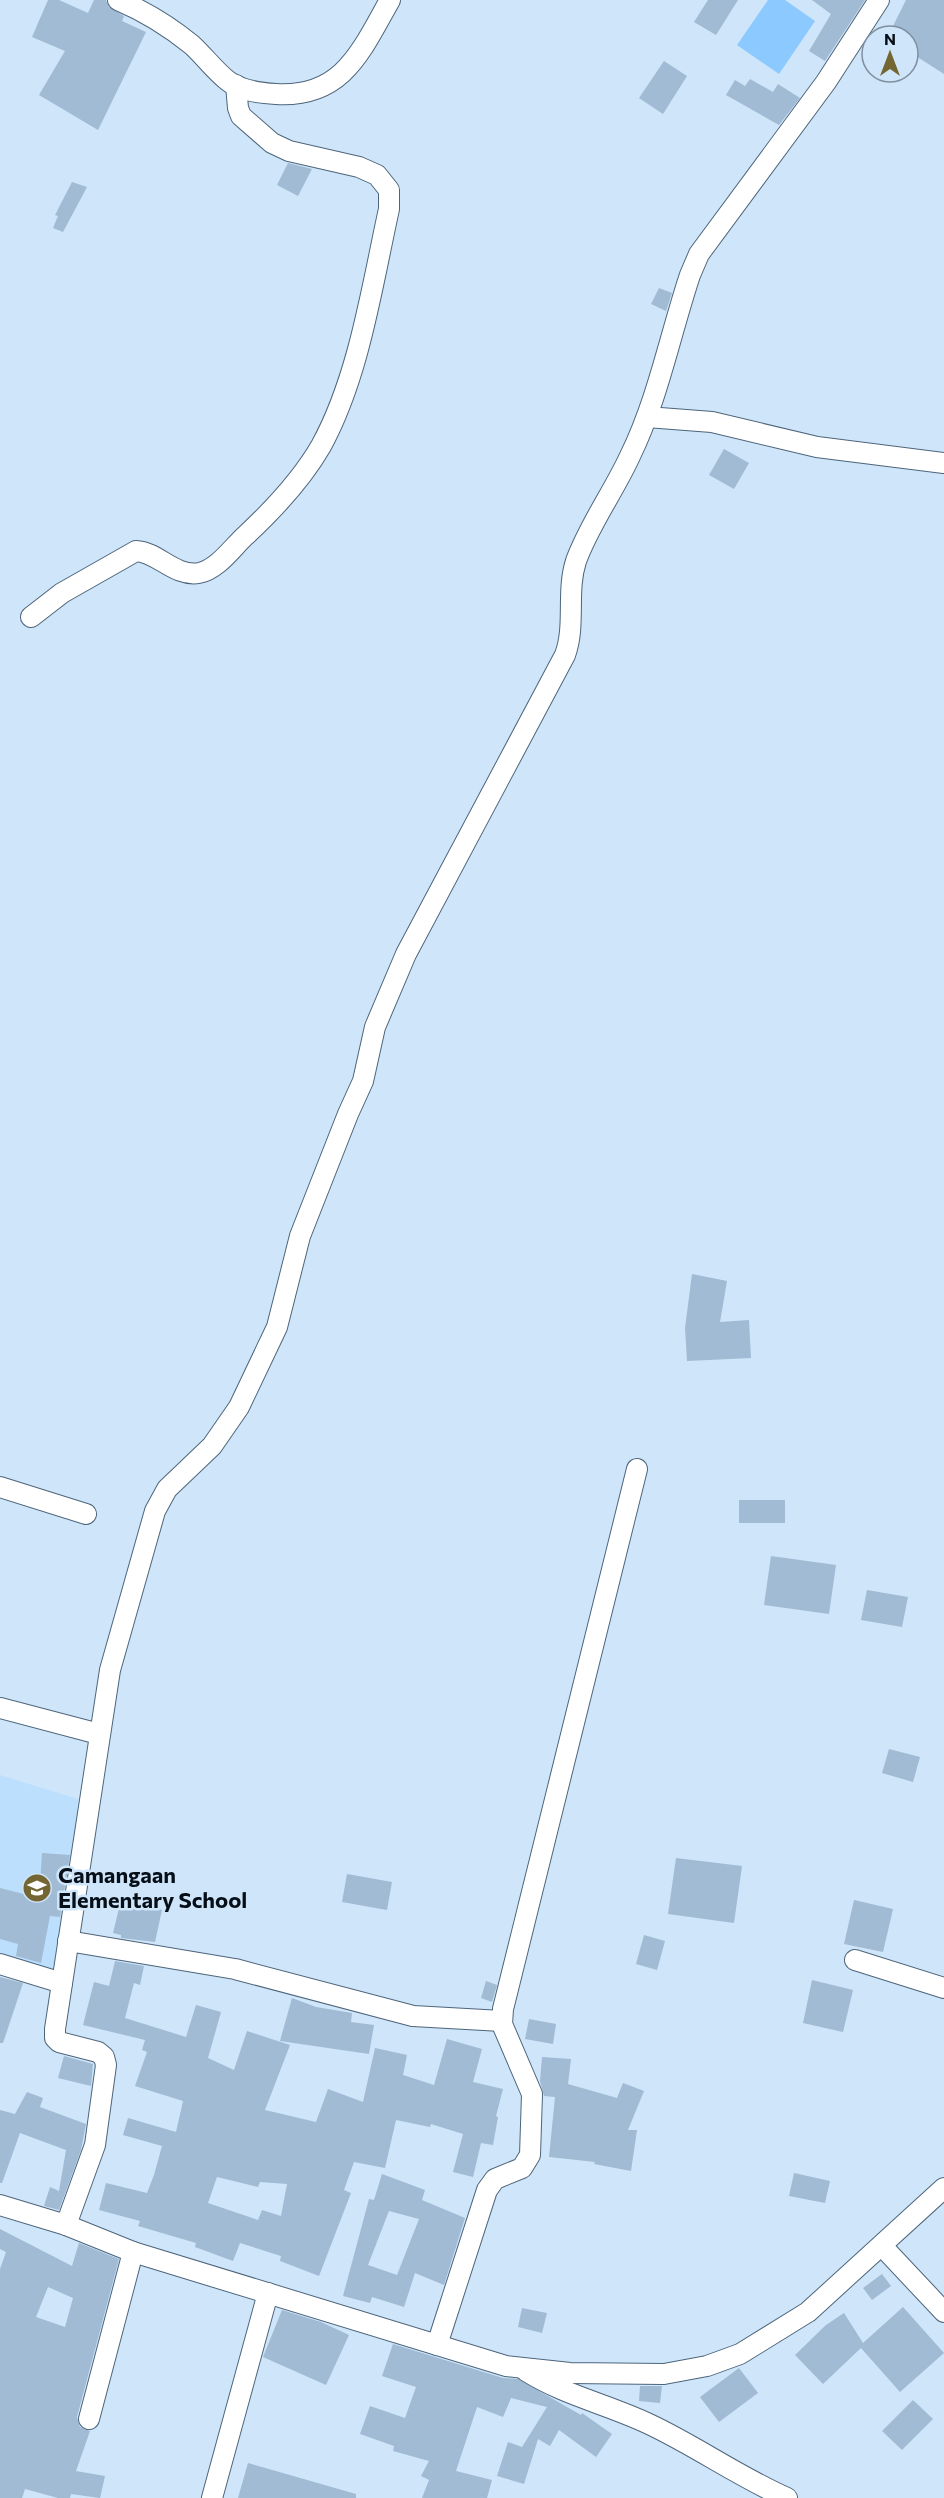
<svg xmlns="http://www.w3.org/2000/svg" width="944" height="2498" viewBox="0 0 944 2498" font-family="Commissioner,sans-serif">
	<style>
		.built { fill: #bddffe }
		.green { fill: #8cc9ff }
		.building { fill: #a0bbd3; fill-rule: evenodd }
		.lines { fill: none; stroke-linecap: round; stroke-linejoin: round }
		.minor-casing { stroke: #4d657b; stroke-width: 22 }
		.minor { stroke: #fff; stroke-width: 20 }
		.labels { text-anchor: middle; stroke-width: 5; stroke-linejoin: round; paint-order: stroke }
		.poi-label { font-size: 22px; font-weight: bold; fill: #060f18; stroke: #cfe5f9; text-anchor: start }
	</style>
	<rect width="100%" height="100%" fill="#cfe5f9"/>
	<path class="built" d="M0,1775L78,1799L76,1867L58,1978L0,1960Z"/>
	<path class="green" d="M768,0H785L815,21L779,74L737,45Z"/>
	<g class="building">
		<path d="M48,0H59L88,13L94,0H106L109,7L124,16L122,21L146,32L98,130L39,95L65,51L32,37Z"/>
		<path d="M708,0H738L716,35L694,22Z"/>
		<path d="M812,0H865L825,61L809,51L831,14Z"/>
		<path d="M906,0H944V74L908,51V36H888Z"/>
		<path d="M664,61L687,76L663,114L639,98Z"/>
		<path d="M750,79L773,92L778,84L800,98L779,125L726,95L735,80L745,86Z"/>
		<path d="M288,163L312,169L298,196L277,185Z"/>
		<path d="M72,182L87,187L63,232L53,228L58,216L55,215Z"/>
		<path d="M659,288L672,293L666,311L651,304Z"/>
		<path d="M724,449L749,463L734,489L709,475Z"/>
		<path d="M692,1274L727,1281L720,1322L749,1320L751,1358L687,1361L685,1328Z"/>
		<rect x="739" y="1500" width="46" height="23"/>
		<path d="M771,1556L836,1565L829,1614L764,1605Z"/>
		<path d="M867,1590L908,1597L902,1627L861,1620Z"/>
		<path d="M889,1749L920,1757L913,1782L882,1773Z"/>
		<path d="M42,1853L70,1855L60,1917L50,1916L41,1963L16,1956L18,1944L0,1939V1888L39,1898Z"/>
		<path d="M676,1858L742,1866L734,1923L668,1914Z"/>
		<path d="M347,1874L392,1882L387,1910L342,1902Z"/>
		<path d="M121,1900L162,1910L155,1942L121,1938V1935L113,1933Z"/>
		<path d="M854,1900L893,1909L883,1952L844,1944Z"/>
		<path d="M644,1935L665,1941L657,1970L636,1964Z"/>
		<path d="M115,1961L144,1966L140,1985L134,1983L125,2018L186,2037L196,2005L221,2012L208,2058L234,2070L247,2031L290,2045L265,2110L316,2122L328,2089L363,2102L375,2048L407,2055L403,2075L434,2085L447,2039L482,2049L473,2082L503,2089L496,2116L498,2117L493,2145L481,2143L473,2177L453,2172L463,2134L431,2124L430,2127L396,2120L385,2168L354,2162L344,2190L351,2193L319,2276L280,2261L281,2256L240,2243L233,2261L195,2247L196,2243L138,2226L140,2221L99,2210L106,2183L147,2193L154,2175L162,2146L123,2135L128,2118L176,2132L183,2101L135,2086L147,2052L142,2050L145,2040L83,2025L94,1982L109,1986ZM217,2177L258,2187L260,2182L287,2184L281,2216L262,2210L258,2220L208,2203Z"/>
		<path d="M0,1977L23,1983L3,2043H0Z"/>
		<path d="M812,1980L853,1990L843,2032L803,2023Z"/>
		<path d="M486,1981L497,1985L492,2002L481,1998Z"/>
		<path d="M292,1998L316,2007L352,2013L351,2022L374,2025L369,2054L280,2041Z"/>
		<path d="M529,2019L556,2024L553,2044L525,2039Z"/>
		<path d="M64,2056L93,2064L91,2086L58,2078Z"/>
		<path d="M542,2057L571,2059L568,2084L617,2098L623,2083L644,2091L628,2130H637L631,2171L594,2164L595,2162L549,2157L555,2097L544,2096L540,2081Z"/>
		<path d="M27,2092L43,2098L40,2107L86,2124L81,2150L59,2210L44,2206L50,2187L59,2191L66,2150L20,2133L2,2183H0V2110L15,2114Z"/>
		<path d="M794,2173L830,2181L825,2203L789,2196Z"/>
		<path d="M382,2174L425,2190L422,2200L465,2218L444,2285L415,2273L404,2307L372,2297L370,2303L343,2296L369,2199L374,2200ZM389,2211L419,2219L397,2275L368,2265Z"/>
		<path d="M0,2229L72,2266L79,2243L119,2259L77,2417L80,2427L90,2431L76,2471L105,2476L100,2498L71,2494L70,2498H58L25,2489L22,2498H0V2269L6,2252L0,2249ZM48,2287L73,2298L65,2327L36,2317Z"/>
		<path d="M882,2274L891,2286L872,2300L863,2288Z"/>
		<path d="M903,2307L944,2353L900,2392L861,2348L823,2384L795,2355L826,2325L844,2313L863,2343Z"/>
		<path d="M522,2308L547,2313L542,2333L518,2327Z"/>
		<path d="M282,2310L321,2322L349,2335L326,2385L263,2357Z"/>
		<path d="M393,2344L503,2378L518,2379L581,2415L582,2413L612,2434L596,2457L559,2430L550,2446L538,2439L524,2484L497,2476L508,2442L522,2447L547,2407L511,2398L503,2417L477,2407L456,2471L492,2480L487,2498H422L429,2480L421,2476L429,2461L393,2451L394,2446L360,2434L370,2406L405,2418L416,2387L382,2376Z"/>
		<path d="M739,2368L758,2393L719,2422L700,2397Z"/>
		<path d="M640,2386H662L660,2403L639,2401Z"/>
		<path d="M913,2400L933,2419L902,2450L882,2431Z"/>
		<path d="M248,2463L356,2494V2498H238Z"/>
	</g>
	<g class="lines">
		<g class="minor-casing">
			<g id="minor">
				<path d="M118,0C144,11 170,27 192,45C204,56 215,71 228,81C241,91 260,93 276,94C343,98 361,51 390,0"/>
				<path d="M647,417L712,422L817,447L944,463"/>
				<path d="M31,617L62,593L136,551C158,552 174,577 199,573C217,570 232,548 245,536C273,510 302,479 321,446C359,377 372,286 389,209V190L377,175L359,167L289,151L272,143L241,116L238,108L236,85"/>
				<path d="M0,1487L86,1514"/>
				<path d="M0,1708L99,1734"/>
				<path d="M68,1941L235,1969L413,2016L502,2021"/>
				<path d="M855,1960L944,1988"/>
				<path d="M0,1964L62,1983"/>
				<path d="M0,2205L66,2225L133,2252L506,2366L570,2373L664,2374L707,2366L740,2354L808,2312L944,2188"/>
				<path d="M66,2225L95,2145L106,2065L104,2057L98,2052L59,2042L55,2038V2029L110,1670L155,1511L167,1489L212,1446L239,1407L277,1327L300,1236L348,1114L363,1081L375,1027L406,954L565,655C576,625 566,592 576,561C589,525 614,491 630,456C658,399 670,335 690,275L699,254L826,82L879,0"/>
				<path d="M882,2246L944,2312"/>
				<path d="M437,2345L487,2190L495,2179L522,2168L530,2155L532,2094L502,2024L503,2009L637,1469"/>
				<path d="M526,2371C566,2396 607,2404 649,2424C696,2446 739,2477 787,2498"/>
				<path d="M89,2419L133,2252"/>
				<path d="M212,2498L268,2293"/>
			</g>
		</g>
		<use href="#minor" class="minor"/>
	</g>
	<defs>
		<g id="school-disc" transform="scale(1.5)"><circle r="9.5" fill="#736633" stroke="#cfe5f9"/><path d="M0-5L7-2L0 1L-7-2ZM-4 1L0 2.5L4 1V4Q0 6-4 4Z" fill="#fff"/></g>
	</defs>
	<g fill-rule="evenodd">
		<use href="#school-disc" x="37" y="1888"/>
	</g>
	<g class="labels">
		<g class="poi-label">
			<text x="58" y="1883">Camangaan<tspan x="58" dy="25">Elementary School</tspan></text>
		</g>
	</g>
	<g transform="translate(890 54)"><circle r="28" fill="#cfe5f9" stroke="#7f8f9f" stroke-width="1.5"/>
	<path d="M0-4.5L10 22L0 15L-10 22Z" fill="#736633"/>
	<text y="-9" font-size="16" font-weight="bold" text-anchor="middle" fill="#060f18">N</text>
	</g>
</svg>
